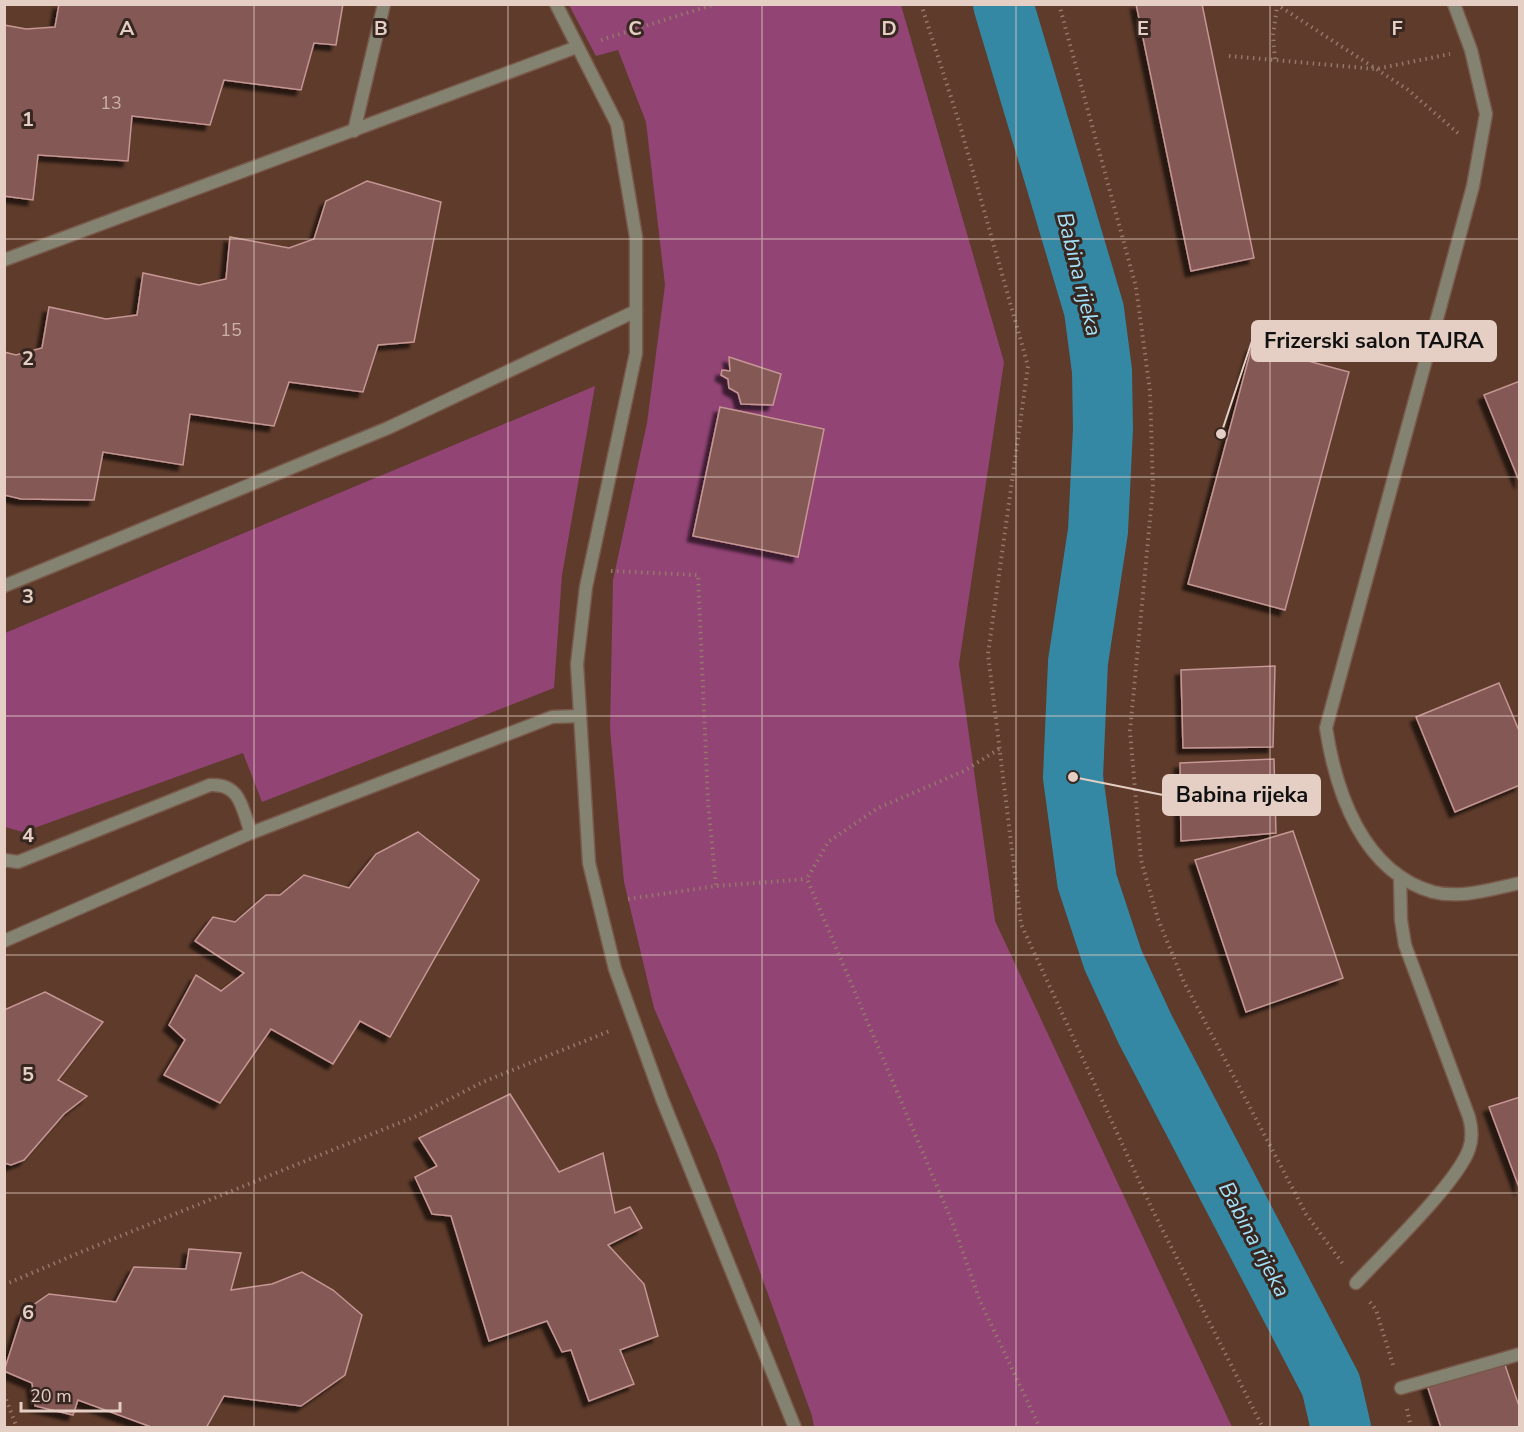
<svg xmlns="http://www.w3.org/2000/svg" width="1524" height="1432" viewBox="0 0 1524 1432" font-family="'Nunito Sans',sans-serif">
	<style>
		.green { fill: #924475 }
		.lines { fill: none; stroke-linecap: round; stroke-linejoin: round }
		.river { stroke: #3588a4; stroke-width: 60 }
		.building { fill: #835855; stroke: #c59693; stroke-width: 1.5; filter: url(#shadow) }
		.service-casing { stroke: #79594a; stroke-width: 15 }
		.path { stroke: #95786a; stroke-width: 4; stroke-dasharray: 1.5 4.5; stroke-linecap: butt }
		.service { stroke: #848372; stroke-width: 12 }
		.grid { fill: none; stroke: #e5cfc5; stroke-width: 1.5; stroke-opacity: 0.55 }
		.labels { text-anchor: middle; stroke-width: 6; stroke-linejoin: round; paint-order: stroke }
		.number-label { font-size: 18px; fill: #ccb1a9 }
		.water-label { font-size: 22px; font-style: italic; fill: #a2e1f9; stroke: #372720 }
		.grid-label { font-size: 20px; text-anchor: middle; font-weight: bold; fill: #e5cfc5; stroke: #372720; stroke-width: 6; stroke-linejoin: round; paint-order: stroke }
		.leader { fill: none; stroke: #e5cfc5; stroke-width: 2 }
		.callout-dot { fill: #e5cfc5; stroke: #372720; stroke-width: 2 }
		.callout { fill: #e5cfc5; stroke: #e5cfc5; stroke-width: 2 }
		.callout-label { font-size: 22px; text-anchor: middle; font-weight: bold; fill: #111 }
	</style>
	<defs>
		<filter id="shadow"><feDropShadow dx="-5.5" dy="5.5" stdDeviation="1.5" flood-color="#0009"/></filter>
	</defs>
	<rect width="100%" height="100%" fill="#5e3b2b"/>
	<g class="green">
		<path d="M569,5H901L1004,362L959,664L995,921L1232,1427H814L812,1416L717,1153L654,1008L624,882L610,729L613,580L647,423L665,285L646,122L618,50L596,56Z"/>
		<path d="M595,386L562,575L554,688L262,802L243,753L23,832L5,827V633Z"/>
	</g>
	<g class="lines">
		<path class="river" d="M1003,4L1094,310L1102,371L1103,429L1098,531L1078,662L1073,777L1087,881L1113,960L1145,1029L1331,1385L1341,1428"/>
	</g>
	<g class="building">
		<path d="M59,4H343L336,45L314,43L301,90L224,80L210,125L132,116L128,161L38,155L33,200L4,196V25L26,29L55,27Z"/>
		<path d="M1136,4H1202L1254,258L1191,271Z"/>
		<path d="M367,181L441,202L414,342L378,345L363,392L289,382L274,426L190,414L183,465L103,452L94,500L21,499L4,495V352L16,355L42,348L49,307L106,319L137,315L143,273L199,285L226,279L230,237L289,248L314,239L326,201Z"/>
		<path d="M1252,346L1349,372L1285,610L1188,584Z"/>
		<path d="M729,357L781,374L773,405L741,404L738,393L729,388L728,379L721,375L722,370L730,371Z"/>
		<path d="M1520,381V483L1484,395Z"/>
		<path d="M720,407L824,429L798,557L693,536Z"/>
		<path d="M1275,666L1273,747L1183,748L1181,670Z"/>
		<path d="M1499,683L1520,733V785L1455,812L1416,717Z"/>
		<path d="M1274,759L1276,833L1181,841L1180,763Z"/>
		<path d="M1293,831L1343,978L1246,1012L1195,860Z"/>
		<path d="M418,832L479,880L390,1037L360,1021L333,1064L271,1029L220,1103L164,1075L185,1040L169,1025L196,975L221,991L244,973L195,941L213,917L235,922L266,895H280L304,875L349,888L376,854Z"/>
		<path d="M45,992L103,1022L58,1080L87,1096L64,1114L24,1160L11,1165L4,1163V1010Z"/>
		<path d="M510,1094L559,1172L603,1153L615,1213L630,1207L642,1228L608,1245L644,1284L658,1336L620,1350L634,1384L589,1401L571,1350L562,1352L547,1321L489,1341L451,1216L432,1214L415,1177L437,1166L419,1138Z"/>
		<path d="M1520,1097V1190L1489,1107Z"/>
		<path d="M189,1249L241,1253L231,1290L272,1284L302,1272L333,1290L362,1315L345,1375L301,1406L224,1396L206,1428H154L78,1400L73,1415L35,1406L32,1383L4,1371L23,1312L49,1294L116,1302L134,1267L186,1269Z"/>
		<path d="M1503,1359L1520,1409V1428H1441L1427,1385Z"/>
	</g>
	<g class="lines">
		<g class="service-casing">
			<g id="service">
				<path d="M556,4L617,124L636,237V353L586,587L577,664L589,863L615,969L662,1099L795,1428"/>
				<path d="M1454,4L1471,50L1486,114L1473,186L1326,728C1336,793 1363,872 1433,892C1461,899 1492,889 1520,883"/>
				<path d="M354,131L384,4"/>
				<path d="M4,260L577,47"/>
				<path d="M4,586L388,428L636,311"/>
				<path d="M4,860L18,862L210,785C241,783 242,809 251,833"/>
				<path d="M4,941L251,833L552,717L580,716"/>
				<path d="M1356,1283C1383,1254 1458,1182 1469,1149C1473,1138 1472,1128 1469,1117L1405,945L1401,920L1400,878"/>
				<path d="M1401,1388L1520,1354"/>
			</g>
		</g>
		<g class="path">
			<path d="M921,4L959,122L1028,366L988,654L1021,924L1153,1211L1263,1428"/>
			<path d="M1059,4L1136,287L1150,391L1153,488L1130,731L1141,860L1158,919L1183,980L1306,1214L1343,1264"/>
			<path d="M1276,4L1407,89L1459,134"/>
			<path d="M601,40L715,4"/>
			<path d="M1229,56L1376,69L1450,54"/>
			<path d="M1275,59L1273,36L1277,7"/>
			<path d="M611,571L698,575L708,802L716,886"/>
			<path d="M999,749L964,771L878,808L828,842L807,879L953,1224L980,1301L1040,1428"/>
			<path d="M628,899L716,886L807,879"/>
			<path d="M4,1285L81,1252L414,1117L483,1082L612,1030"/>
			<path d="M1370,1302L1376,1310L1394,1368"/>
			<path d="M4,1394L17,1428"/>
			<path d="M1407,1409L1411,1428"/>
		</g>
		<use href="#service" class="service"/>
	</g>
	<path class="grid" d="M254,4V1428M508,4V1428M762,4V1428M1016,4V1428M1270,4V1428M4,239H1520M4,477H1520M4,716H1520M4,955H1520M4,1193H1520"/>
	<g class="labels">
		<g class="number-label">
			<text x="111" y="109">13</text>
			<text x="231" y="336">15</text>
		</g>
		<g class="water-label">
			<text transform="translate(1080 274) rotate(76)" y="8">Babina rijeka</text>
			<text transform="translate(1255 1239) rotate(62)" y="8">Babina rijeka</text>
		</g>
	</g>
	<g class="grid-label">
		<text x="127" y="35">A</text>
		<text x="381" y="35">B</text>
		<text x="635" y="35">C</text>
		<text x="889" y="35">D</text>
		<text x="1143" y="35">E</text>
		<text x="1397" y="35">F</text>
		<text x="28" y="126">1</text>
		<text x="28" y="365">2</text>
		<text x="28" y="603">3</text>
		<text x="28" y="842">4</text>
		<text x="28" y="1081">5</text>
		<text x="28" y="1319">6</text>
	</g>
	<path class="leader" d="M1221 434L1252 341M1073 777L1163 795"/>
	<g class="callout-dot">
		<circle cx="1221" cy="434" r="6"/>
		<circle cx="1073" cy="777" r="6"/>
	</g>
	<g class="callout">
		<rect x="1252" y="321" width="244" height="40" rx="6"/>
		<rect x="1163" y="775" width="157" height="40" rx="6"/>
	</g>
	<g class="callout-label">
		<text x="1374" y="348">Frizerski salon TAJRA</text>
		<text x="1242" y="802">Babina rijeka</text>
	</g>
	<rect width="1524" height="1432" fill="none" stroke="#e5cfc5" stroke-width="12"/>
	<path d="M21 1402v9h99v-9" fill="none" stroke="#e5cfc5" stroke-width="3"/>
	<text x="30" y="1402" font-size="18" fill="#e5cfc5" stroke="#372720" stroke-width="4.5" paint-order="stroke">20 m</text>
</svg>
